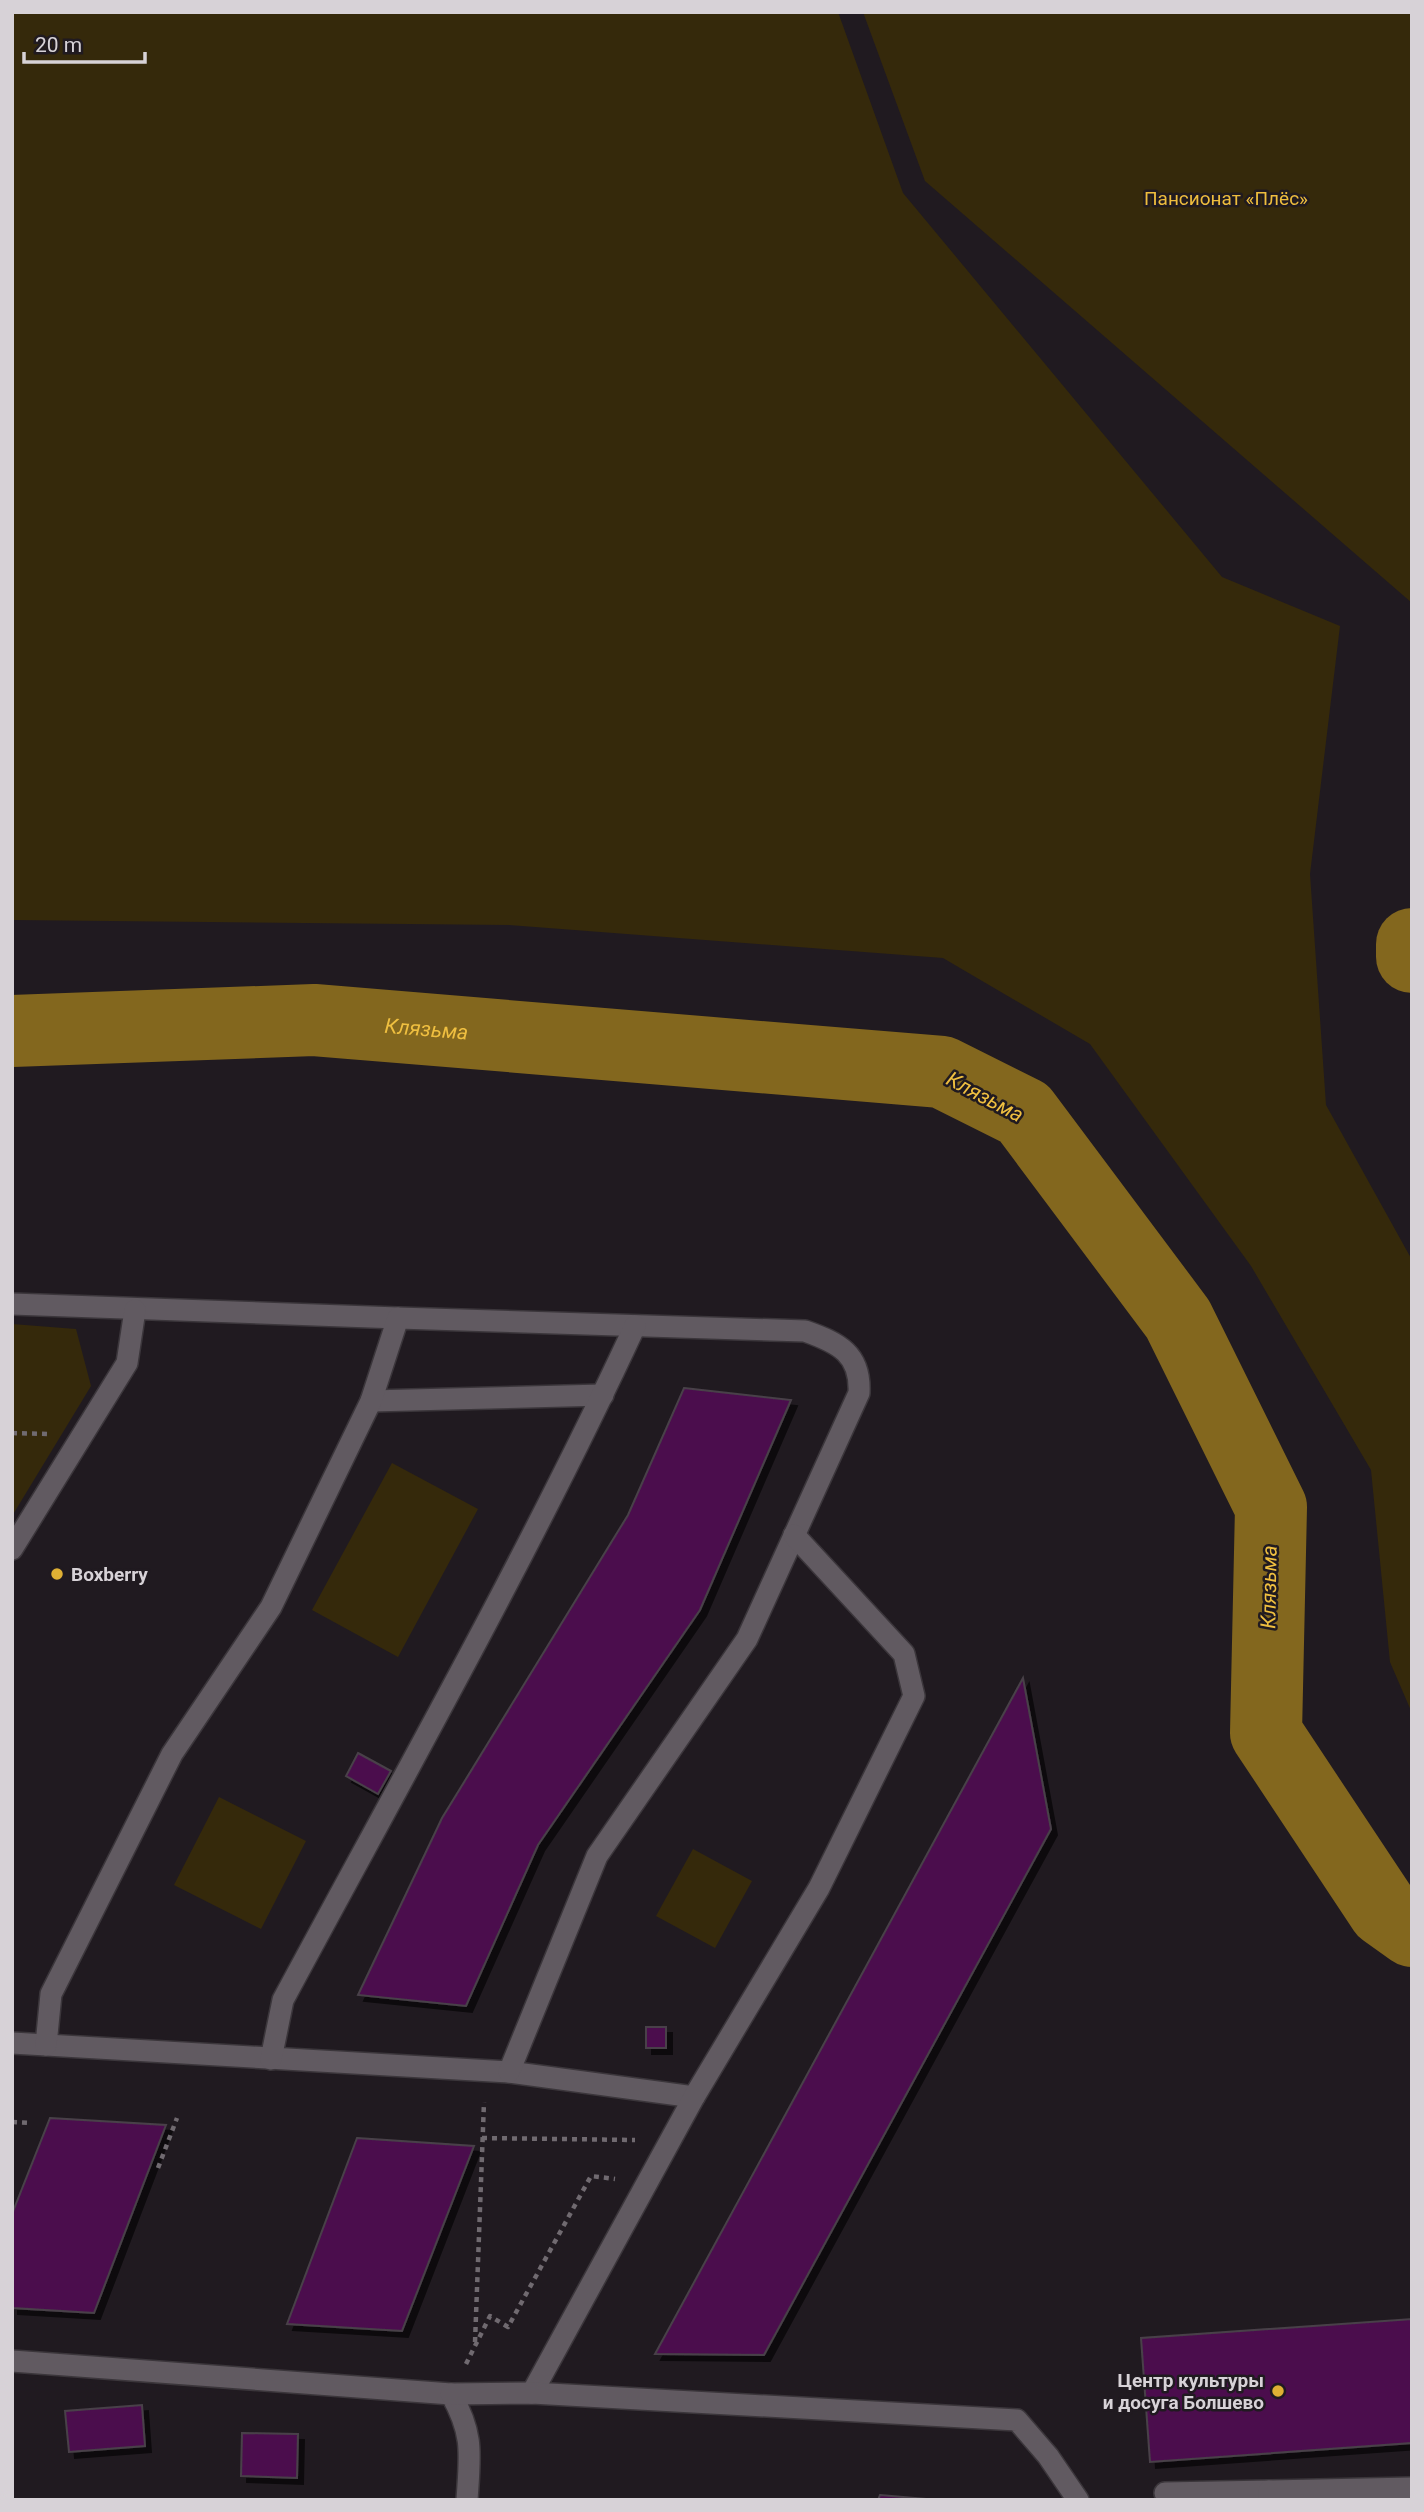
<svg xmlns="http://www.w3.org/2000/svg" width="1424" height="2512" viewBox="0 0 1424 2512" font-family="Roboto,sans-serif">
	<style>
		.green { fill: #35290b }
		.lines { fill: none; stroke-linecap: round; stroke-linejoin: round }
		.river { stroke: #83671e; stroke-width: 72 }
		.building { fill: #4b104e; stroke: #484148; stroke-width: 2; filter: url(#shadow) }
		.minor-casing { stroke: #3b363b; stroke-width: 24 }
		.path { stroke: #706a70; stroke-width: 4.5; stroke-dasharray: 5 5; stroke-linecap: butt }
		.minor { stroke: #615a61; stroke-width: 21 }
		.poi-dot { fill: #dfb034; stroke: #201a20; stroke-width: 2.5 }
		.labels { text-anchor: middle; stroke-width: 5; stroke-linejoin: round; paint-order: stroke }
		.park-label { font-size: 19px; fill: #eebd3d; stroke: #201a20 }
		.poi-label { font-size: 19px; font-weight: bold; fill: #d7d2d7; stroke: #201a20; text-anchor: start }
		.water-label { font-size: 21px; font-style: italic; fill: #efbf40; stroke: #201a20 }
	</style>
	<defs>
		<filter id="shadow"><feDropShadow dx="6" dy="6" stdDeviation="0" flood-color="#0009"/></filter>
	</defs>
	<rect width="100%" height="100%" fill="#201a20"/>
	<g class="green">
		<path d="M12,12H838L903,193L1222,577L1340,626L1310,874L1326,1105L1412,1260V1713L1390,1662L1371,1470L1251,1266L1090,1044L943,958L509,925L12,920Z"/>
		<path d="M863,12H1412V603L925,181Z"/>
		<path d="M12,1324L76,1329L91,1386L12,1516Z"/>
		<path d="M392,1463L478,1509L398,1657L312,1610Z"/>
		<path d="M219,1797L306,1841L261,1929L174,1885Z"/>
		<path d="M693,1849L752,1881L715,1948L656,1916Z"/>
	</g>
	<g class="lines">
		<g class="river">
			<path d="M1412,944V957"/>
			<path id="s1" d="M12,1031L314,1020L942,1072L1024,1113L1178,1319L1271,1507L1266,1733L1384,1911L1412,1931"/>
		</g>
	</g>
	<g class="building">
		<path d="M684,1388L791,1400L700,1610L538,1845L466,2006L358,1995L442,1818L628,1515Z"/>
		<path d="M1023,1678L1051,1829L764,2355L655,2354Z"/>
		<path d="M358,1753L391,1771L378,1794L346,1776Z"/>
		<rect x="646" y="2027" width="20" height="21"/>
		<path d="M50,2118L166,2125L94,2313L12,2308V2214Z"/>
		<path d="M357,2138L474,2146L402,2331L287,2324Z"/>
		<path d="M1412,2319V2443L1150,2462L1141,2338Z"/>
		<path d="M142,2405L145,2446L69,2452L65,2411Z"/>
		<path d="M242,2433L298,2434L297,2478L241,2476Z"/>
		<path d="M880,2495L938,2500H878Z"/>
	</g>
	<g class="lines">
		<g class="minor-casing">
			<g id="minor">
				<path d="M12,1304L398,1318"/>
				<path d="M371,1401L603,1395"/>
				<path d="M12,1549L127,1363L135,1310"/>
				<path d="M12,2043L509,2072L694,2097"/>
				<path d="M46,2045L51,1994L172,1754L271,1607L371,1401L398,1318L805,1331C839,1343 861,1354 859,1393L747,1639L597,1856L509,2072"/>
				<path d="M271,2059L283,2000C403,1777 528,1556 635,1326"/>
				<path d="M12,2361L451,2394C474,2435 470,2454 467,2500"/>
				<path d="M532,2393L694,2097L819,1888L914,1696L904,1654L794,1535"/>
				<path d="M451,2394L532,2393L1017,2420L1048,2456L1078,2500"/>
				<path d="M1165,2493L1269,2491"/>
				<path d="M1269,2500V2491L1412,2488"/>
			</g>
		</g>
		<g class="path">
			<path d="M12,1433L47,1434"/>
			<path d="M12,2122L30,2123"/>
			<path d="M482,2138L635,2140"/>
			<path d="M158,2168L177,2118"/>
			<path d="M475,2342L484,2102"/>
			<path d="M466,2364L490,2316L508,2327L591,2176L615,2179"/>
		</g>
		<use href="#minor" class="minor"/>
	</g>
	<g class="poi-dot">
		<circle cx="57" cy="1574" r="7"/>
		<circle cx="1278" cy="2391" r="7"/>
	</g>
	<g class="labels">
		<g class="park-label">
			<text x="1226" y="205">Пансионат «Плёс»</text>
		</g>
		<g class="poi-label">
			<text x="71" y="1581">Boxberry</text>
			<text x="1264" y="2387" text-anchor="end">Центр культуры<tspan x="1264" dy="22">и досуга Болшево</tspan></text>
		</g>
		<g class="water-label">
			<text dy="7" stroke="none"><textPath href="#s1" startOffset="415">Клязьма</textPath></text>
			<text transform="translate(985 1097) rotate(28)" y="7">Клязьма</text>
			<text transform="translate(1269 1587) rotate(-89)" y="7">Клязьма</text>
		</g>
	</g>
	<rect width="1424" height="2512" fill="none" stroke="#d7d2d7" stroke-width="28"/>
	<path d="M24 52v10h121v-10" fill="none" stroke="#d7d2d7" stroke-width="3.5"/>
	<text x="35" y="52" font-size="21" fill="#d7d2d7" stroke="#201a20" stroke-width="5" paint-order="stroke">20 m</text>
</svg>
